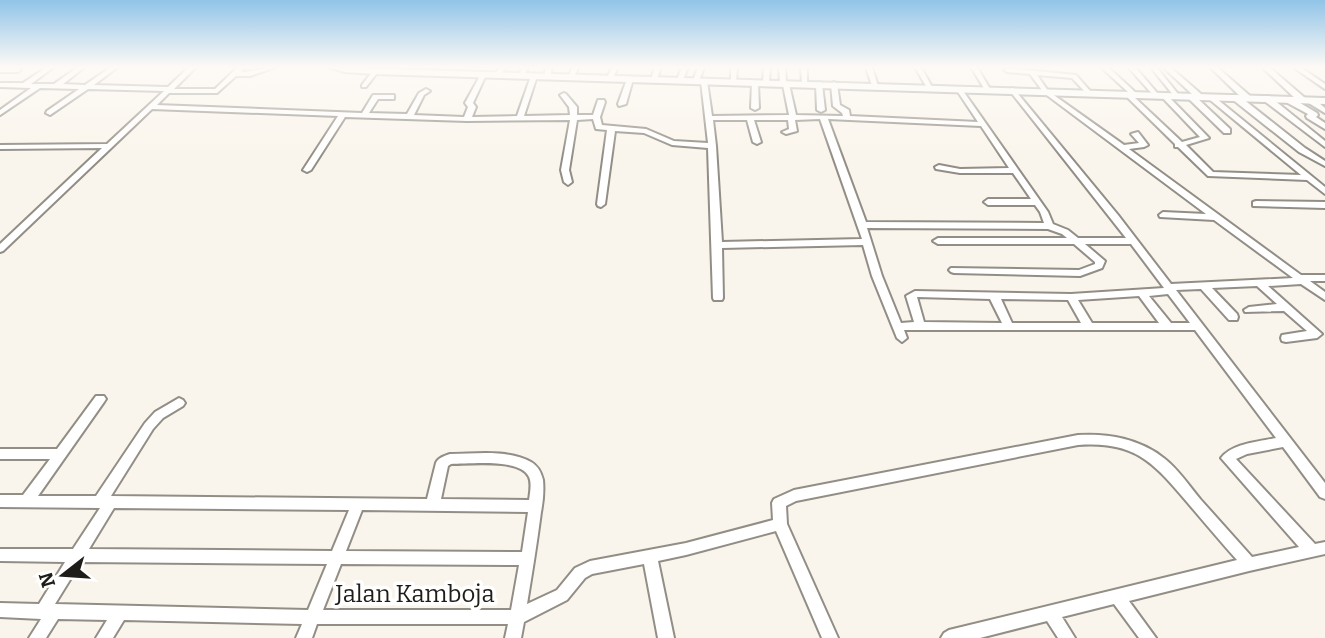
<svg xmlns="http://www.w3.org/2000/svg" width="1325" height="638" viewBox="0 0 1325 638" font-family="Bitter,serif">
	<style>
		.lines { fill: none; stroke-linecap: round; stroke-linejoin: round }
		.minor-casing { stroke: #928e86; stroke-width: 4 }
		.major-casing { stroke: #928e86; stroke-width: 4 }
		.minor { fill: #fff; fill-rule: evenodd }
		.major { fill: #fff; fill-rule: evenodd }
		.labels { text-anchor: middle; stroke-width: 7; stroke-linejoin: round; paint-order: stroke }
		.near-street-label { font-size: 24px; fill: #1f1d1a; stroke: #fff }
	</style>
	<rect width="100%" height="100%" fill="#faf5ec"/>
	<g class="lines">
		<g class="minor-casing">
			<g id="minor">
				<path d="M47,67H54L31,84H54L78,67H85L63,84L85,85L111,67H118L94,85L168,87L189,67H196L174,89H215L238,67H245L241,72C253,72 264,67 276,67L250,76H236L217,93H169L157,105L362,113L373,95H394V99H378L369,113L407,114L419,93L426,89L430,91L424,95L414,115L464,117L468,107L465,103L481,74L486,75L473,103L476,107L472,117L517,116L531,76L534,74L537,76L524,116L570,115L569,107L560,95L564,93L566,94L577,107V115H593L598,100H604L605,102L600,117L602,125L646,129L674,141L708,143L701,81L704,79L707,81L712,116L789,115L783,85L780,83L779,67H785L786,82L789,84L796,115L843,116L842,113L833,106L831,84L834,82L837,84L840,105L849,110L850,116L978,122L956,89L959,87L961,88L1048,212L1053,224L1068,230L1078,238H1126L1010,91L1009,90L1012,88L1014,89L1118,215L1171,284L1293,278L1214,220L1160,217L1159,215L1163,212L1206,214L1044,93L1030,74L1007,72L1004,70L1007,68L1076,75L1091,92V94H1087L1072,78L1037,75L1048,91L1124,145L1139,143L1131,134L1138,132L1148,145L1144,147L1129,149L1301,275H1325V281H1310L1325,292V300L1301,284L1268,286L1322,334L1317,338L1286,342L1282,341L1281,338L1282,335L1307,331L1284,311L1245,312L1244,310L1249,307L1277,304L1257,286L1212,288L1237,314L1238,317L1237,320H1229L1201,289L1176,290L1325,483V499L1320,497L1283,447L1247,454L1236,459L1315,544L1325,542V554L1249,571L1129,601L1156,638H1139L1114,604L1062,617L1075,638H1058L1047,621L980,638H941L944,633L949,630L1237,560C1220,541 1204,522 1187,502C1153,462 1135,441 1078,445L796,501L786,506L787,524L838,638H822L776,531L686,555L658,561L674,638H658L644,564L592,574L585,578L567,600L524,622L521,638H505L508,624H317L312,638H296L302,624L124,620L113,638H96L107,620L58,619L46,638H29L41,619L0,617V603L39,604L65,562L0,561V549H73L100,508L0,507V495H23L50,459H0V449H57L96,396H104L106,399L104,402L38,496H96L145,423L155,412L179,398L183,400L185,403L183,406L163,418L153,429L111,496L427,499L436,463C438,458 444,456 450,454C476,454 507,449 531,462C538,466 541,472 543,480C544,490 543,502 541,512C537,543 532,574 527,604L557,590L575,568L590,561L686,543L773,520L772,503L774,499L794,490L1078,435C1108,433 1141,439 1165,459C1179,470 1190,487 1201,500C1218,519 1235,538 1252,557L1299,547L1221,458C1233,443 1258,442 1276,438L1195,330H904L907,338L902,342L897,338L872,276L863,245L722,248L723,298L722,300H714L713,298L708,148L672,145L644,133L615,131L605,204L601,207L598,206L597,204L607,130L596,129L593,119L577,120L569,170L572,182L568,185L564,182L561,170L570,120L467,121L345,117L311,170L307,172L303,170L338,116L152,109L3,251L0,252V244L102,148L0,149V145L107,144L164,91L88,89L50,115L46,113L47,111L79,89L40,88L0,115V110L31,88L0,87V83H23ZM820,119L862,239L722,242L716,146L713,120H747L753,142L757,144L761,142L754,120H788L789,129L782,132L786,134L797,131L795,120ZM828,119L981,126L1009,168L960,169L939,165L935,167L936,169L960,173H1013L1031,199H988L984,202L988,205H1035L1040,212L1044,223L866,222ZM867,228L1048,229L1062,234L1067,238H938L933,241L938,244H1074L1095,262V264L1079,270L951,268L949,270L951,272L954,273L1080,276L1102,268L1105,261L1085,244H1131L1164,288L1071,294L915,291L906,296L914,322L901,323L882,276ZM1168,294L1190,323H1171L1149,296ZM1139,296L1159,323H1092L1078,300ZM917,297L990,299L1002,323L924,322ZM1001,299L1068,300L1081,323H1012ZM451,464C469,464 521,458 529,477C532,483 530,493 529,500L441,499L448,466ZM114,508L349,510L332,551L89,549ZM362,510L528,512L522,552L346,551ZM81,562L327,564L308,610L55,604ZM341,564L519,565L511,610H323Z"/>
				<path d="M500,67H506L500,76H496L495,75Z"/>
				<path d="M522,67H528L525,75L522,77L519,75Z"/>
				<path d="M546,67H552L550,77L547,79L544,77Z"/>
				<path d="M573,67H579L573,78L571,79L568,77Z"/>
				<path d="M612,67H618L613,78L610,80L607,78Z"/>
				<path d="M655,67H661L657,79L654,81L651,79Z"/>
				<path d="M682,67H688L683,80L680,82L677,80Z"/>
				<path d="M698,67H704L699,81L696,83L693,81Z"/>
				<path d="M731,67H737L736,83L731,82Z"/>
				<path d="M764,67H770L769,83L766,85L763,83Z"/>
				<path d="M801,67H807V85L802,84Z"/>
				<path d="M866,67H872L878,86L877,87L872,86Z"/>
				<path d="M915,67H921L932,87L931,88H927Z"/>
				<path d="M971,67H977L990,89L989,90H985Z"/>
				<path d="M1101,67H1108L1136,93V95L1133,96L1182,142L1200,137L1160,95L1166,94L1209,138L1186,145L1213,172L1301,175L1209,99V95H1212L1325,187V194L1307,180L1208,176L1178,147H1175V144L1125,95V93L1128,92Z"/>
				<path d="M1128,67H1135L1158,94V96H1154Z"/>
				<path d="M1163,67H1170L1201,94V98H1197L1230,129V133H1224L1188,98V94H1192Z"/>
				<path d="M1210,67H1217L1250,96V100H1244Z"/>
				<path d="M1262,67H1269L1305,98V102H1299Z"/>
				<path d="M1293,67H1300L1325,84V89Z"/>
				<path d="M0,68H18L21,70L18,72H0Z"/>
				<path d="M1153,68H1157L1178,94V96H1174L1153,70Z"/>
				<path d="M375,70L378,72L377,73L366,87H362V85L373,71Z"/>
				<path d="M630,77L633,79L626,104L619,106L618,104L627,79Z"/>
				<path d="M755,81L758,83L759,108L755,110L751,108L752,83Z"/>
				<path d="M819,82L822,84L825,110L821,112L817,110L816,84Z"/>
				<path d="M1232,95H1238L1305,148L1325,161V166L1299,152L1232,99Z"/>
				<path d="M1263,96H1269L1325,141V147L1263,100Z"/>
				<path d="M1284,97H1290L1317,113L1318,115L1316,117L1325,123V129L1307,118L1306,116L1308,114L1284,101Z"/>
				<path d="M1307,98H1313L1325,108V113L1307,102Z"/>
				<path d="M1256,201L1325,202V208L1253,206V202Z"/>
			</g>
		</g>
		<g class="major-casing">
			<path id="major" d="M329,67L1325,98V104L375,74L345,72Z"/>
		</g>
		<use href="#minor" class="minor"/>
		<use href="#major" class="major"/>
	</g>
	<linearGradient id="sky" x2="0" y2="1"><stop stop-color="#91c4e8"/><stop offset="0.43" stop-color="#fdfaf6"/><stop offset="1" stop-color="#fdfaf6" stop-opacity="0"/></linearGradient>
	<rect width="1325" height="156" fill="url(#sky)"/>
	<g class="labels">
		<g class="near-street-label">
			<text x="415" y="602">Jalan Kamboja</text>
		</g>
	</g>
	<g transform="translate(63 575) rotate(253)" stroke="#ffffff" stroke-width="5" paint-order="stroke">
	<path d="M0-5L12 26L0 18L-12 26Z" fill="#1f1d1a"/>
	<text y="-10" font-size="19" font-weight="bold" text-anchor="middle" fill="#1f1d1a">N</text>
	</g>
</svg>
